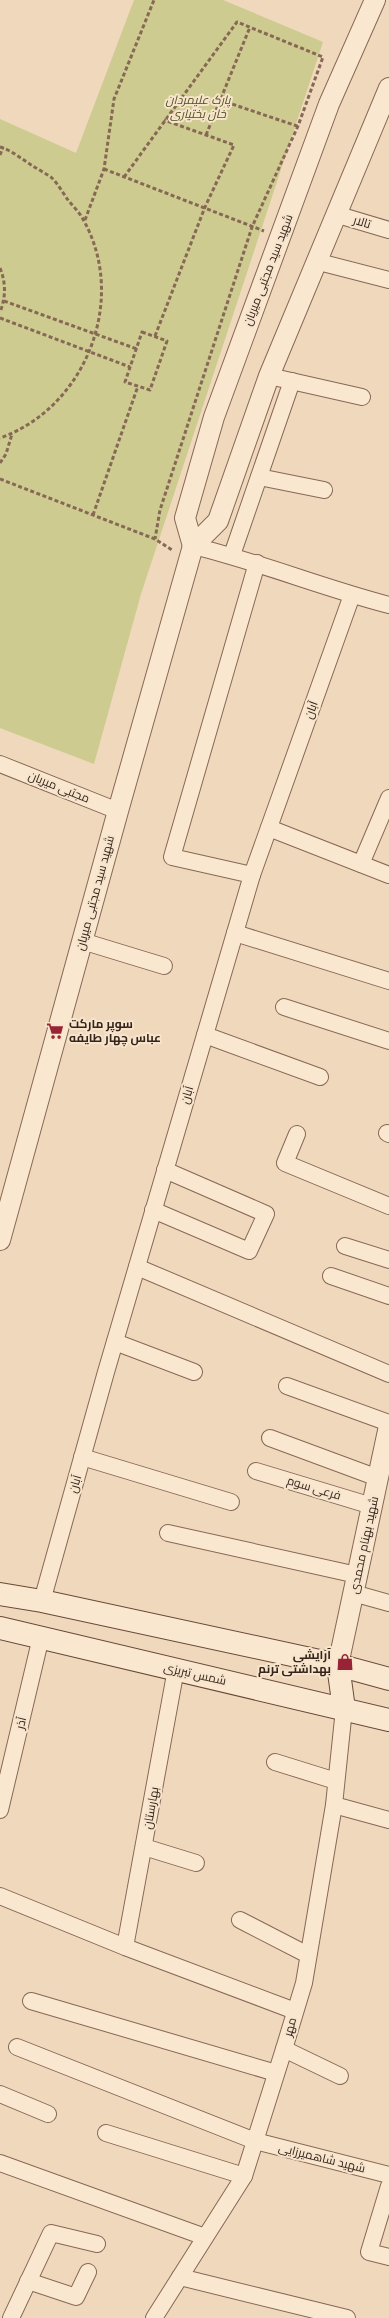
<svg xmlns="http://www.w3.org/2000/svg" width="389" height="2318" viewBox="0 0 389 2318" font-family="'Source Serif 4',Cairo,serif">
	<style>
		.green { fill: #cdcb90 }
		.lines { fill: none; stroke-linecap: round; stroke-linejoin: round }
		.minor-casing { stroke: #876855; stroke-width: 18 }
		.tertiary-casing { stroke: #876855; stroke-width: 22 }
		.secondary-casing { stroke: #694939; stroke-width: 24 }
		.path { stroke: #876855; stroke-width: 3; stroke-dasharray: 4 2.5; stroke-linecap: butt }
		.minor { stroke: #fae7d0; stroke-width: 16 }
		.tertiary { stroke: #fae7d0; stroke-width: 20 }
		.secondary { stroke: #fae7d0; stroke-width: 22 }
		.labels { text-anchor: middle; stroke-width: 4; stroke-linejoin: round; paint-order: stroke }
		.park-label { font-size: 12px; font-style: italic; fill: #4f5320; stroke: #f7e4cc }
		.street-label { font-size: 12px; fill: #36241b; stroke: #f7e4cc }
		.poi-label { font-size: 12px; font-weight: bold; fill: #36241b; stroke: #f7e4cc; text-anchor: start }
	</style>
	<rect width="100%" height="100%" fill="#efd8bc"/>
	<path class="green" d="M134,0H223L323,42L141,594L94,764L0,728V119L76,153Z"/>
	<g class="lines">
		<g class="minor-casing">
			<g id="minor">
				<path d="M335,214L389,230"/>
				<path d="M315,261L389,280"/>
				<path d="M269,376L362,397"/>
				<path d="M259,477L324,490"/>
				<path d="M193,546C260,562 323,588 389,605"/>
				<path d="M232,555L292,381"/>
				<path d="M0,764L118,811"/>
				<path d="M269,828L389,875"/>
				<path d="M361,864L389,798"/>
				<path d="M252,875L172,857L257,563"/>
				<path d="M235,933L389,981"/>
				<path d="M82,941L164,966"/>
				<path d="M284,1007L389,1041"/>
				<path d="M205,1035L320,1077"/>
				<path d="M387,1133L389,1134"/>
				<path d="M297,1134L285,1163L389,1206"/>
				<path d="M153,1210L249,1251L266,1214L165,1170"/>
				<path d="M345,1246L389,1260"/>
				<path d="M137,1267L389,1374"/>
				<path d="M331,1276L389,1296"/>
				<path d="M115,1342L194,1372"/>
				<path d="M287,1386L389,1423"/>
				<path d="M270,1438L378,1478"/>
				<path d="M82,1457L231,1502"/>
				<path d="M256,1471L372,1506"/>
				<path d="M168,1533L357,1575"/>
				<path d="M353,1593L389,1603"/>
				<path d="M42,1601L106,1372L252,875L352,595"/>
				<path d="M275,1762L336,1781"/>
				<path d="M334,1805L389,1820"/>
				<path d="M0,1810L41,1637"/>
				<path d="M144,1847L196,1863"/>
				<path d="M0,1896L125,1947L295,2011"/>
				<path d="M240,1920L308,1955"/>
				<path d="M125,1947L176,1669"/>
				<path d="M31,2001L276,2073"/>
				<path d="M17,2047L255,2141L389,2175"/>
				<path d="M284,2049L340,2076"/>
				<path d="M0,2094L48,2114"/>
				<path d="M106,2133L244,2176"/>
				<path d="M0,2163L205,2237"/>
				<path d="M389,2186L369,2252L389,2257"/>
				<path d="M180,2277L347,2318"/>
				<path d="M28,2281L76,2297L88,2272"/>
				<path d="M11,2318L51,2233L97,2244"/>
				<path d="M154,2318L244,2176L284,2049L304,1983L334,1805L344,1709"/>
			</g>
		</g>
		<g class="tertiary-casing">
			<g id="tertiary">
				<path d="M193,546L185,518L214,417L329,104L375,0"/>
				<path d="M0,1240L118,811L193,546L218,521L269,376L389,88"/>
				<path d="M338,1665L389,1426"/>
			</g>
		</g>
		<g class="secondary-casing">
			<g id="secondary">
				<path d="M0,1594L42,1601L338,1665L389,1679"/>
				<path d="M0,1628L389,1720"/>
				<path d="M338,1665L344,1709"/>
			</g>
		</g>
		<g class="path">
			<path d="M220,100L300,127"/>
			<path d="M206,135L250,27"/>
			<path d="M0,147C11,150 23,160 33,166C39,170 47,174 52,178C58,184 63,193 68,200C73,206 80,213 84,221C128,301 85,408 0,438"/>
			<path d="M0,155L3,147"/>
			<path d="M104,169L264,231"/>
			<path d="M124,177L237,22L323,57L298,126L252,227L160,510L155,539"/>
			<path d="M85,220L104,169L114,99L154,0"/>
			<path d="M0,268C6,283 6,297 0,312"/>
			<path d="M4,301L137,349"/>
			<path d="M0,318L130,367"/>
			<path d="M142,332L167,341L150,390L125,382Z"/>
			<path d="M155,336L205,207L234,145L164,120"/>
			<path d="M0,463L6,454L12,434"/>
			<path d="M0,479L155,539L172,550"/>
			<path d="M93,515L138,386"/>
		</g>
		<use href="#minor" class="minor"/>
		<use href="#tertiary" class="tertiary"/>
		<use href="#secondary" class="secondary"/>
	</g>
	<defs>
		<g id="supermarket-bare" transform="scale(1.35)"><path d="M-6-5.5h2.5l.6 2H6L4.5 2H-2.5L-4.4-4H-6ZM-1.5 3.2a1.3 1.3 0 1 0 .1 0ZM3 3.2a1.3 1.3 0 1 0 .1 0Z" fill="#992336" stroke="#f7e4cc" stroke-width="2.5" paint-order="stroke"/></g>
		<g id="shop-bare" transform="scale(1.35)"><path d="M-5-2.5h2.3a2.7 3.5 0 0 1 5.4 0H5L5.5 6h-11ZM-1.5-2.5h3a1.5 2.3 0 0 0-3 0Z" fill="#992336" stroke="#f7e4cc" stroke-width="2.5" paint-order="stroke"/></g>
	</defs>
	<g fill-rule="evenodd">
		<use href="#supermarket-bare" x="55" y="1031"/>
		<use href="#shop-bare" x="345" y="1662"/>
	</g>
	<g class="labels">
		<g class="park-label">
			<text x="198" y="104">پارک علیمردان<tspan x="198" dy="14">خان بختیاری</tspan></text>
		</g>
		<g class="street-label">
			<text transform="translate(362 222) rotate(17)" y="4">تالار</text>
			<text transform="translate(268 270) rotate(-69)" y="4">شهید سید مجتبی میریان</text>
			<text transform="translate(311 710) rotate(-70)" y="4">آبان</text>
			<text transform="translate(59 787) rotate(22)" y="4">مجتبی میریان</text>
			<text transform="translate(95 893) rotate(-75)" y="4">شهید سید مجتبی میریان</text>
			<text transform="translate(187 1095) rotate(-74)" y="4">آبان</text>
			<text transform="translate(75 1484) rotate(-74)" y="4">آبان</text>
			<text transform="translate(314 1488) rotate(17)" y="4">فرعی سوم</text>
			<text transform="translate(364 1545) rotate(-78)" y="4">شهید بهنام محمدی</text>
			<text transform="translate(195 1674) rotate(13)" y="4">شمس تبریزی</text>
			<text transform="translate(21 1723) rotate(-76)" y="4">آذر</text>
			<text transform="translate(151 1808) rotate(-80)" y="4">بهارستان</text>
			<text transform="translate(290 2027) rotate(-74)" y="4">مهر</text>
			<text transform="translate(322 2158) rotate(14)" y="4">شهید شاهمیرزایی</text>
		</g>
		<g class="poi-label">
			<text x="69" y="1028">سوپر مارکت<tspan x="69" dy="14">عباس چهار طایفه</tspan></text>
			<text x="331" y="1659" text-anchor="end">آرایشی<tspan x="331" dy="14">بهداشتی ترنم</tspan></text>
		</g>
	</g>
</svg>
